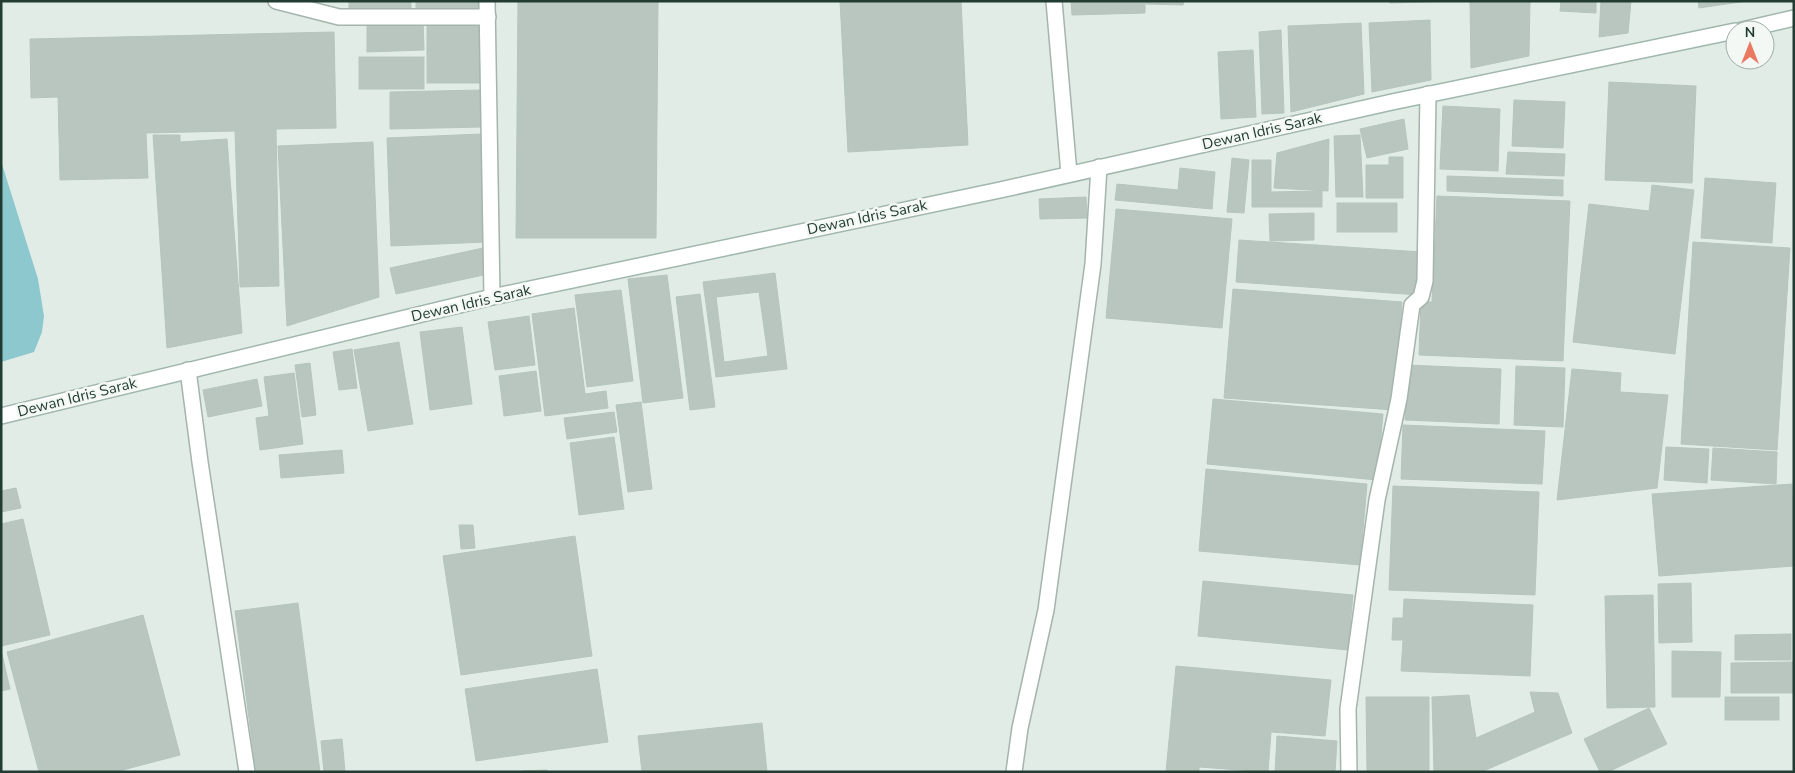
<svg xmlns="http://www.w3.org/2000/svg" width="1795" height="773" viewBox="0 0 1795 773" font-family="'Nunito Sans',sans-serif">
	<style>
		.water { fill: #8dc8ce }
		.building { fill: #b8c6bf; stroke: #b5c5bd; fill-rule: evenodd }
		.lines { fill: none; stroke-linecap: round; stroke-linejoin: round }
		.minor-casing { stroke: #a5b4ad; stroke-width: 18 }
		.secondary-casing { stroke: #a1b7ae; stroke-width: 18 }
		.minor { stroke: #fff; stroke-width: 15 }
		.secondary { stroke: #fff; stroke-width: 15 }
		.labels { text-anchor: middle; stroke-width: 5; stroke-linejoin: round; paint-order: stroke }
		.street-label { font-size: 15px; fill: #233c33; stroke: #f3f8f5 }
	</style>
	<rect width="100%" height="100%" fill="#e2ece7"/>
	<path class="water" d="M1,161L38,279L44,316L42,332L34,352L1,362Z"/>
	<g class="building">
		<path d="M349,1H411V14L349,15Z"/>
		<rect x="416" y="1" width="64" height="13"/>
		<path d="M518,1H658L656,238H516Z"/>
		<path d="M840,1H961L968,145L848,152Z"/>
		<path d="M1071,1H1145V13L1072,15Z"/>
		<path d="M1146,1H1184L1183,5L1146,4Z"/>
		<path d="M1390,1H1454L1390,3Z"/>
		<path d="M1470,1H1530L1529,56L1471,68Z"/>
		<path d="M1561,1H1596V13L1560,11Z"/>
		<path d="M1601,1H1631L1628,33L1599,37Z"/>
		<path d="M1698,1H1747L1699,8Z"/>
		<path d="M423,19L424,50L367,52V20Z"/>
		<path d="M1430,20L1431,80L1372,92L1369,23Z"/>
		<rect x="427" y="22" width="58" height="61"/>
		<path d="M1361,23L1364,94L1291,112L1288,26Z"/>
		<path d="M1281,30L1284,113L1262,114L1259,32Z"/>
		<path d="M334,32L336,128L276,129L279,286L240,287L235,131L146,133L148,178L60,180L58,97L31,98L30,39Z"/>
		<path d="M1253,50L1256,117L1221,119L1218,52Z"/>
		<rect x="359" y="57" width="65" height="32"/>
		<path d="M1609,82L1696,86L1692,183L1605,180Z"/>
		<path d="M481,90L482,127L390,129V92Z"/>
		<path d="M1514,100L1565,102L1563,148L1512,146Z"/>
		<path d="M1443,106L1500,109L1498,171L1440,169Z"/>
		<path d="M1404,119L1408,149L1367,158L1360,129Z"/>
		<path d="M481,134L486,242L391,246L387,138Z"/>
		<path d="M153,135H180V142L227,139L242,333L167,348Z"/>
		<path d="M1360,135L1363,197H1336L1334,136Z"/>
		<path d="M1329,139L1328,191L1274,188L1277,153Z"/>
		<path d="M373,142L379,297L287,326L278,146Z"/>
		<path d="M1508,152L1565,154L1564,176L1506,174Z"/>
		<path d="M1389,157H1403V198H1366V165H1389Z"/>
		<path d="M1232,158L1249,160L1244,213L1227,212Z"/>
		<path d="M1252,160H1271V192L1322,191V207H1252Z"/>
		<path d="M1180,168L1215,172L1212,209L1115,200L1117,184L1178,190Z"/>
		<path d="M1447,176L1563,180V196L1447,191Z"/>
		<path d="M1705,178L1776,183L1772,243L1701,238Z"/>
		<path d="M1652,185L1694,190L1675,354L1573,342L1589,204L1649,211Z"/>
		<path d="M1437,196L1570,201L1563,361L1419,355L1421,302H1432Z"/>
		<path d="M1086,197L1087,218L1040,219L1039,199Z"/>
		<rect x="1337" y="203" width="60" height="29"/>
		<path d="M1116,209L1232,219L1222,328L1106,318Z"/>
		<path d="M1314,213V240L1270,241L1269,214Z"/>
		<path d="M1239,240L1422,252L1419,295L1236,282Z"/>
		<path d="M1693,242L1790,248L1777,450L1681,444Z"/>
		<path d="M483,248L488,274L396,294L390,268Z"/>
		<path d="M775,273L787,369L716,377L703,282ZM759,292L768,356L724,362L716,297Z"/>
		<path d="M667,275L683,398L643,403L628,279Z"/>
		<path d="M1233,289L1402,302L1394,410L1224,398Z"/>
		<path d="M621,290L633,381L587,387L575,295Z"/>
		<path d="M700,294L715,407L690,410L676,297Z"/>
		<path d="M574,308L585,394L606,391L608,408L545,416L532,314Z"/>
		<path d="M529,316L535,365L495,370L488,322Z"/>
		<path d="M462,327L472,404L430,410L420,332Z"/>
		<path d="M399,342L413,424L368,431L354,350Z"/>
		<path d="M352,349L357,388L339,390L333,352Z"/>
		<path d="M310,363L316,415L302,417L295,365Z"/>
		<path d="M1407,365L1501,369L1499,424L1405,420Z"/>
		<path d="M1516,366L1565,368L1563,427L1514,425Z"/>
		<path d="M1572,369L1621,373L1620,392L1668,395L1657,488L1557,500Z"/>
		<path d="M536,371L541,411L504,416L499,376Z"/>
		<path d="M294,373L303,444L260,450L256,418L269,416L264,377Z"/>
		<path d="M257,379L262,406L208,417L203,390Z"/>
		<path d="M1213,399L1383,414L1377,480L1207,464Z"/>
		<path d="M641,402L652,489L628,492L616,405Z"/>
		<path d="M614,412L617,432L567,439L564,418Z"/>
		<path d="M1403,425L1545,431L1542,484L1401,479Z"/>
		<path d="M614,437L624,509L579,515L570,443Z"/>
		<path d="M1666,447L1709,449L1707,483L1664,480Z"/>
		<path d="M1713,448L1777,452L1776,484L1711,480Z"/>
		<path d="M342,450L344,473L281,478L279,455Z"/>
		<path d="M1206,469L1367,484L1360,565L1199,551Z"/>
		<path d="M1792,484L1794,566L1659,576L1652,494Z"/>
		<path d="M1393,486L1539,492L1535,595L1389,590Z"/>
		<path d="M16,488L21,508L1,512V491Z"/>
		<path d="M23,519L50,635L1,646V524Z"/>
		<path d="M459,525H473L475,548L461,549Z"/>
		<path d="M575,536L592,656L461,675L443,556Z"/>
		<path d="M1203,581L1353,595L1348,650L1198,636Z"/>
		<path d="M1691,583L1692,642L1659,643L1658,584Z"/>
		<path d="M1653,595L1655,707L1607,708L1605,596Z"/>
		<path d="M1404,599L1533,605L1530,676L1401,671L1403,640H1392L1393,618H1403Z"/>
		<path d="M298,603L320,772H256L235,611Z"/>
		<path d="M143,615L180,755L115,772H39L7,652Z"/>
		<path d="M1791,634V660H1735V635Z"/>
		<path d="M1,650L10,689L1,691Z"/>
		<path d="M1672,651L1721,652L1720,697H1672Z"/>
		<path d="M1794,662V693H1731V663Z"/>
		<path d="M1176,666L1331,680L1325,736L1271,732L1268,772L1199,767V772H1166Z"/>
		<path d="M597,669L608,742L476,761L465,689Z"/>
		<path d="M1530,692L1558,693L1572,733L1481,772H1434L1432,697L1469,695L1476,738L1535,712Z"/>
		<path d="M1366,697H1429V772H1367Z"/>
		<rect x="1725" y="697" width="54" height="23"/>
		<path d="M1649,708L1667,744L1608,772H1600L1584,739Z"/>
		<path d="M762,723L767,772H642L638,736Z"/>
		<path d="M1277,736L1337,741L1335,772H1275Z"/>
		<path d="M342,739L345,772H324L321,741Z"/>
		<path d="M547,770V772H522V771Z"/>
	</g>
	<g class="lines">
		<g class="minor-casing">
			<g id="minor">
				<path d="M276,1L339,17H488"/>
				<path d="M487,1L492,297"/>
				<path d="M1054,1L1069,174"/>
				<path d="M188,370L200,462L247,772"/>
				<path d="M1014,772L1020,728L1046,610L1093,264L1099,167"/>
				<path d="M1349,772L1348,709L1377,500L1399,399L1412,305L1421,297L1425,281L1428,94"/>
			</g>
		</g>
		<g class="secondary-casing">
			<g id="secondary">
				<path d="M1742,30L1794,18"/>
				<path d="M1,416L492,297L1000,190L1392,102L1735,31"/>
			</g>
		</g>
		<use href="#minor" class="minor"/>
		<use href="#secondary" class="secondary"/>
	</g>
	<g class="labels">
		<g class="street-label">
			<text transform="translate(1262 131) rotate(-13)" y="5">Dewan Idris Sarak</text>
			<text transform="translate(867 217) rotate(-12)" y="5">Dewan Idris Sarak</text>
			<text transform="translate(471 303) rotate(-13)" y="5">Dewan Idris Sarak</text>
			<text transform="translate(77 397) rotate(-14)" y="5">Dewan Idris Sarak</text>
		</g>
	</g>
	<rect width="1795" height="773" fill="none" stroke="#233c33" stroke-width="5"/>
	<g transform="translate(1750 45)"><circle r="24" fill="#f3f8f5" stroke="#a0ada7"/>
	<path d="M0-4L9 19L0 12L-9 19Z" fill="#ea7962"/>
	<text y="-8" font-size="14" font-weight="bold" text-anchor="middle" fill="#233c33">N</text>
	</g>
</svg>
